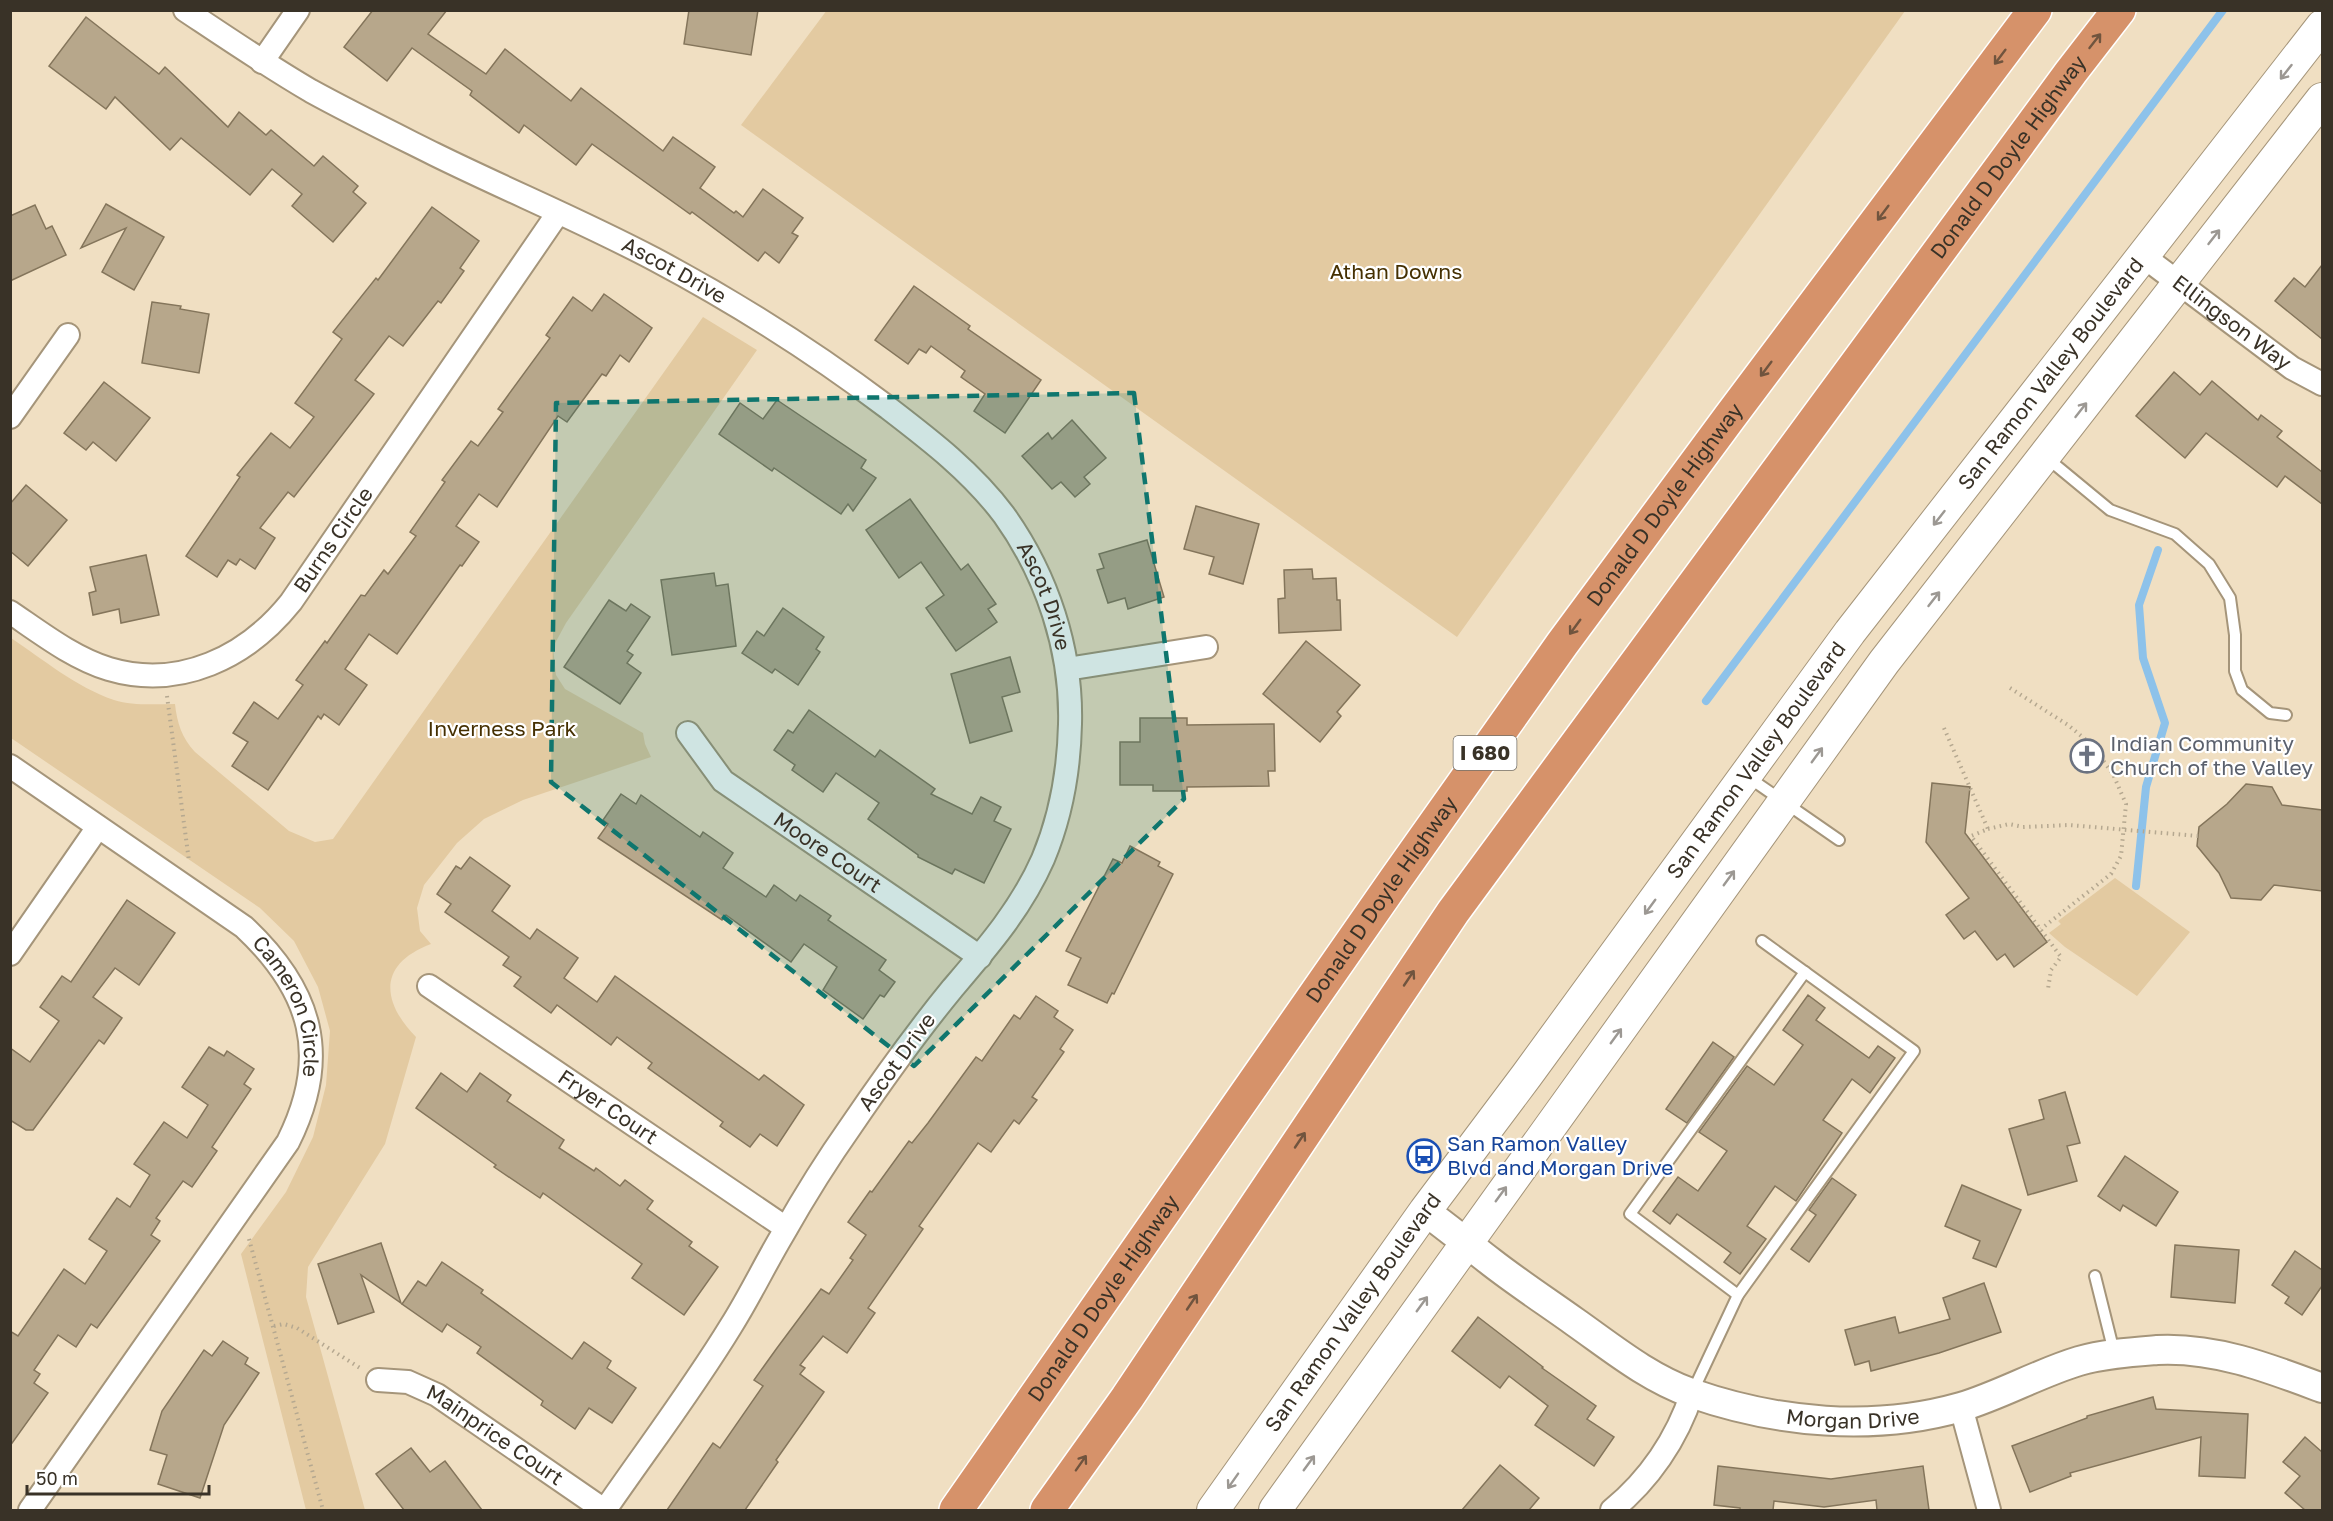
<svg xmlns="http://www.w3.org/2000/svg" width="2333" height="1521" viewBox="0 0 2333 1521" font-family="'Golos Text',sans-serif">
	<style>
		.green { fill: #e3caa1 }
		.lines { fill: none; stroke-linecap: round; stroke-linejoin: round }
		.stream { stroke: #8dc2ea; stroke-width: 8 }
		.building { fill: #b7a78b; stroke: #84755b; stroke-width: 1.5 }
		.service-casing { stroke: #a5957a; stroke-width: 14 }
		.minor-casing { stroke: #a5957a; stroke-width: 26 }
		.tertiary-casing { stroke: #a5957a; stroke-width: 32 }
		.secondary-casing { stroke: #a5957a; stroke-width: 34 }
		.motorway-casing { stroke: #fff; stroke-width: 36 }
		.path { stroke: #b5a890; stroke-width: 4; stroke-dasharray: 1.5 4.5; stroke-linecap: butt }
		.service { stroke: #fff; stroke-width: 10 }
		.minor { stroke: #fff; stroke-width: 22 }
		.tertiary { stroke: #fff; stroke-width: 28 }
		.secondary { stroke: #fff; stroke-width: 32 }
		.motorway { stroke: #d6926a; stroke-width: 33 }
		.oneway { stroke: #70543e }
		.oneway2 { stroke: #9c9893 }
		.marked { fill: #0f766e; fill-opacity: 0.2; stroke: #0f766e; stroke-width: 4.5; stroke-dasharray: 12 8; stroke-linejoin: round }
		.labels { text-anchor: middle; stroke-width: 4.5; stroke-linejoin: round; paint-order: stroke }
		.shield { fill: #fff; stroke: #747068; stroke-width: 1.5 }
		.shield-label { font-size: 20px; font-weight: bold; fill: #393227 }
		.street-label { font-size: 21px; fill: #393227; stroke: #fff }
		.park-label { font-size: 21px; fill: #453002; stroke: #fff }
		.worship-label { font-size: 21px; fill: #5b616d; stroke: #fff; text-anchor: start }
		.transit-label { font-size: 21px; fill: #164399; stroke: #fff; text-anchor: start }
	</style>
	<rect width="100%" height="100%" fill="#f0dfc2"/>
	<g class="green">
		<path d="M827,10H1905V11L1457,637L741,125Z"/>
		<path d="M703,317L757,350L566,623L553,647L556,675L565,689L643,733L645,744L651,757L523,800L484,819L457,843L424,885L417,908L420,931L431,944C378,964 381,1001 416,1037L385,1144L308,1267L306,1297L365,1510H306L241,1254L286,1192L313,1137L326,1085L330,1031L318,987L294,941L260,908L11,738V638C44,660 76,687 114,700C133,706 155,704 175,704C177,723 182,738 195,752L289,831L315,842L333,839Z"/>
		<path d="M2115,878L2190,932L2137,996L2065,947L2049,933L2061,924L2058,921Z"/>
	</g>
	<g class="lines">
		<g class="stream">
			<path d="M1706,701L2223,10"/>
			<path d="M2136,886L2146,787L2165,723L2143,658L2139,605L2158,550"/>
		</g>
	</g>
	<g class="building">
		<path d="M373,10H447L428,34L486,74L505,49L571,101L581,88L663,151L673,137L715,167L700,188L734,213L736,211L743,217L763,189L803,218L792,233L798,236L779,263L765,252L758,261L692,212L690,214L592,144L576,165L524,125L519,133L470,95L472,91L412,48L387,81L344,47Z"/>
		<path d="M689,10H758L751,55L684,44Z"/>
		<path d="M86,17L159,74L165,67L228,127L239,112L266,135L271,130L314,166L323,156L358,186L353,192L366,203L333,242L292,206L302,194L272,169L250,195L181,138L170,150L115,97L106,109L49,66Z"/>
		<path d="M106,204L164,237L134,290L102,272L126,228L81,248Z"/>
		<path d="M35,205L46,229L52,226L66,255L10,281V216Z"/>
		<path d="M432,207L479,241L460,268L464,271L441,303L438,301L403,346L389,336L355,380L374,394L294,497L288,492L260,528L275,538L255,569L240,559L236,565L228,560L217,577L186,556L240,477L237,475L271,433L290,448L314,417L295,403L342,339L333,332L376,278L378,280Z"/>
		<path d="M2322,265V339L2275,301L2294,278L2305,287Z"/>
		<path d="M914,286L970,326L968,329L1041,380L1005,433L974,411L985,394L961,377L965,371L931,346L926,353L919,349L908,364L875,340Z"/>
		<path d="M604,294L652,328L629,362L620,355L606,376L602,374L567,422L558,416L497,507L479,494L456,526L479,542L462,566L460,565L397,654L369,634L345,669L367,685L339,725L324,714L321,719L318,716L268,790L232,766L248,742L233,733L254,702L278,719L303,685L296,680L325,641L327,643L361,595L365,596L384,570L388,574L416,536L410,532L445,482L442,480L471,441L478,446L503,412L498,409L550,338L546,335L573,297L592,311Z"/>
		<path d="M152,302L181,306L180,309L209,314L199,373L142,363Z"/>
		<path d="M2174,372L2200,395L2212,381L2258,420L2261,415L2282,431L2277,437L2322,472V504L2285,476L2277,487L2206,433L2185,458L2136,416Z"/>
		<path d="M104,382L150,418L116,461L93,442L86,450L64,433Z"/>
		<path d="M777,400L866,460L861,468L876,478L853,511L848,504L841,514L774,468L772,471L719,434L740,403L763,419Z"/>
		<path d="M1072,420L1106,458L1084,477L1090,484L1075,497L1061,482L1052,489L1022,456L1048,433L1052,439Z"/>
		<path d="M26,485L67,520L28,566L10,551V504Z"/>
		<path d="M910,499L961,570L968,564L996,604L988,609L997,622L956,651L926,608L944,595L921,562L899,578L866,530Z"/>
		<path d="M1196,506L1259,524L1243,584L1209,574L1214,557L1184,549Z"/>
		<path d="M1147,540L1164,597L1128,609L1125,598L1108,603L1097,570L1104,568L1099,554Z"/>
		<path d="M146,555L159,615L121,623L119,609L93,615L89,593L96,591L90,567Z"/>
		<path d="M1312,569L1313,579L1336,578L1337,600H1340L1341,630L1279,633L1278,599L1285,598L1284,570Z"/>
		<path d="M714,573L716,586L728,584L736,646L672,655L661,580Z"/>
		<path d="M609,600L626,611L631,604L650,617L627,651L633,655L627,663L641,673L620,704L564,667Z"/>
		<path d="M783,608L824,637L816,649L820,652L798,685L775,669L772,673L742,653L757,631L764,636Z"/>
		<path d="M1306,641L1360,685L1337,712L1341,716L1320,742L1263,694Z"/>
		<path d="M1010,657L1020,692L1002,697L1012,731L970,743L951,674Z"/>
		<path d="M809,710L875,757L880,750L935,789L931,794L972,814L981,797L1001,807L994,821L1011,829L984,883L955,869L952,874L918,857V855L868,819L879,803L836,773L823,792L792,770L795,765L774,750L788,730L793,733Z"/>
		<path d="M1140,718H1187V725L1274,724L1275,771H1268L1269,786L1187,787V791H1153V785H1120V742H1140Z"/>
		<path d="M1932,783L1970,787L1965,833L2047,942L2014,967L2005,954L1997,960L1975,931L1964,939L1946,915L1969,898L1926,842Z"/>
		<path d="M2246,784L2272,787L2282,805L2322,810V891L2274,885L2261,900L2231,898L2219,873L2197,846L2198,836L2199,827L2227,804Z"/>
		<path d="M621,794L636,804L641,795L700,837L703,832L733,853L723,868L766,897L774,885L796,901L800,895L831,916L828,920L886,960L879,970L895,982L884,997L880,995L863,1019L823,990L837,967L804,944L791,962L726,915L722,920L598,838L608,824L603,820Z"/>
		<path d="M1130,846L1160,862L1158,866L1173,874L1114,994L1112,993L1107,1003L1068,985L1081,958L1066,951L1113,859L1122,863Z"/>
		<path d="M470,857L510,886L492,911L530,939L537,929L578,958L564,978L597,1002L615,976L759,1080L764,1075L804,1105L777,1146L760,1134L750,1147L720,1126L723,1122L648,1068L652,1063L617,1037L611,1045L557,1005L551,1013L514,986L521,977L503,965L509,957L445,912L451,904L437,894L456,866L461,869Z"/>
		<path d="M127,900L175,933L139,985L115,968L93,997L122,1018L104,1044L99,1040L33,1130H26L10,1120V1048L30,1062L59,1021L40,1007L62,976L71,982Z"/>
		<path d="M1808,995L1825,1008L1816,1020L1869,1058L1878,1046L1895,1058L1870,1093L1852,1079L1823,1120L1842,1133L1796,1201L1775,1186L1747,1226L1766,1239L1740,1274L1724,1262L1731,1253L1677,1214L1670,1224L1653,1211L1678,1177L1698,1191L1727,1151L1699,1132L1747,1066L1774,1085L1803,1045L1783,1030Z"/>
		<path d="M1036,996L1058,1011L1054,1017L1073,1030L1060,1049L1064,1052L1032,1097L1037,1100L1019,1124L1014,1120L991,1152L978,1143L919,1226L923,1229L868,1308L875,1313L847,1353L823,1336L800,1365L805,1368L800,1374L824,1392L776,1460L778,1462L745,1510H667L713,1443L720,1448L763,1386L754,1380L777,1348L821,1289L829,1294L853,1260L850,1258L866,1235L848,1222L870,1191L872,1192L909,1141L912,1143L928,1123L976,1057L982,1061L1014,1015L1020,1019Z"/>
		<path d="M1713,1042L1734,1057L1687,1123L1666,1109Z"/>
		<path d="M209,1047L224,1056L227,1051L254,1069L244,1084L251,1089L212,1147L217,1151L192,1187L183,1181L156,1218L160,1221L151,1235L160,1241L97,1328L91,1324L76,1347L58,1335L34,1370L40,1374L34,1383L48,1393L10,1446V1331L18,1336L64,1269L85,1284L107,1251L89,1239L117,1198L130,1207L150,1175L134,1164L164,1122L187,1138L208,1105L182,1087Z"/>
		<path d="M441,1073L467,1092L480,1073L511,1095L507,1101L564,1140L559,1148L594,1171L596,1168L620,1186L625,1180L653,1201L647,1209L692,1242L689,1246L718,1267L684,1315L632,1278L642,1264L543,1193L540,1198L494,1167L496,1165L416,1108Z"/>
		<path d="M2065,1092L2080,1143L2067,1146L2077,1181L2028,1195L2009,1129L2044,1119L2039,1100Z"/>
		<path d="M2125,1156L2178,1192L2156,1226L2123,1205L2120,1211L2098,1196Z"/>
		<path d="M1832,1178L1856,1195L1809,1262L1791,1249L1816,1215L1809,1210Z"/>
		<path d="M1962,1185L2021,1210L1996,1267L1973,1258L1980,1241L1945,1226Z"/>
		<path d="M381,1243L401,1303L361,1275L374,1312L338,1324L318,1264Z"/>
		<path d="M2175,1245L2239,1250L2235,1303L2171,1297Z"/>
		<path d="M2295,1251L2322,1270V1286L2302,1315L2285,1303L2289,1297L2272,1285Z"/>
		<path d="M442,1262L483,1290L481,1293L572,1359L584,1342L611,1361L607,1368L636,1388L612,1423L589,1408L575,1429L541,1405L543,1401L477,1353L481,1347L447,1324L442,1332L402,1304L418,1281L426,1286Z"/>
		<path d="M1984,1283L2001,1332L1939,1353L1871,1371L1869,1361L1855,1365L1845,1330L1895,1317L1899,1333L1950,1319L1943,1298Z"/>
		<path d="M1478,1317L1543,1367L1542,1368L1596,1406L1587,1419L1614,1437L1594,1466L1535,1425L1548,1406L1509,1376L1500,1388L1452,1351Z"/>
		<path d="M223,1341L248,1358L245,1364L259,1373L224,1425L200,1498L158,1484L167,1455L150,1450L162,1411L204,1350L212,1356Z"/>
		<path d="M2153,1397L2156,1409L2248,1414L2245,1478L2199,1476L2201,1437L2070,1473L2071,1476L2030,1492L2012,1446L2087,1418V1416Z"/>
		<path d="M2305,1437L2322,1452V1510H2305L2285,1493L2300,1476L2283,1462Z"/>
		<path d="M411,1448L430,1472L445,1461L482,1510H404L376,1474Z"/>
		<path d="M1500,1465L1539,1498L1529,1510H1462Z"/>
		<path d="M1718,1466L1831,1479L1923,1466L1929,1510H1877L1876,1500L1824,1507L1774,1501L1773,1510H1740V1508L1714,1505Z"/>
	</g>
	<g class="lines">
		<g class="service-casing">
			<g id="service">
				<path d="M2047,458L2110,510L2175,534L2209,564L2230,598L2235,635V671L2242,690L2270,713L2286,715"/>
				<path d="M1748,777L1839,840"/>
				<path d="M2095,1276L2114,1352"/>
				<path d="M1738,1295L1630,1214L1805,972"/>
				<path d="M1692,1393L1738,1295L1914,1051L1762,941"/>
			</g>
		</g>
		<g class="minor-casing">
			<g id="minor">
				<path id="s1" d="M185,10C227,38 268,66 311,91C351,113 392,133 434,154C507,190 582,221 654,259C735,302 814,352 887,407C930,440 972,472 1004,515C1047,575 1072,650 1070,724C1069,771 1061,816 1043,859C1021,909 987,948 952,989C916,1033 883,1079 851,1126C827,1160 804,1197 783,1234C765,1264 750,1296 731,1326C692,1390 647,1449 605,1510"/>
				<path d="M262,62L298,10"/>
				<path id="s2" d="M2143,256L2292,368L2322,384"/>
				<path d="M10,417L68,335"/>
				<path id="s3" d="M10,612C41,633 73,658 109,669C180,690 247,657 291,602L558,213"/>
				<path d="M1067,669L1206,647"/>
				<path id="s4" d="M688,733L723,781L980,957"/>
				<path id="s5" d="M10,766L244,927C312,991 331,1056 288,1142L30,1510"/>
				<path d="M10,954L98,827"/>
				<path id="s6" d="M429,986L786,1228"/>
				<path id="s7" d="M378,1380L408,1382L437,1395L604,1510"/>
				<path d="M1961,1407L1989,1510"/>
				<path d="M1612,1510C1649,1480 1677,1439 1692,1393"/>
			</g>
		</g>
		<g class="tertiary-casing">
			<g id="tertiary">
				<path id="s8" d="M1425,1211C1448,1228 1469,1245 1491,1262C1518,1283 1547,1302 1575,1322C1612,1348 1647,1377 1691,1393C1777,1423 1873,1432 1961,1407C2001,1395 2039,1373 2079,1361C2103,1354 2132,1352 2157,1350C2215,1347 2269,1368 2322,1388"/>
			</g>
		</g>
		<g class="secondary-casing">
			<g id="secondary">
				<path id="s9" d="M1213,1510L1425,1211L1527,1075L1850,632L2322,26"/>
				<path d="M1275,1510L1884,662L2322,99"/>
			</g>
		</g>
		<g class="motorway-casing">
			<g id="motorway">
				<path id="s10" d="M956,1510L1395,880L1562,644L1729,418L2035,10"/>
				<path id="s11" d="M1047,1510L1127,1398L1453,912L2071,72L2119,10"/>
			</g>
		</g>
		<g class="path">
			<path d="M2010,688L2068,725L2091,744L2113,774L2126,804L2121,856L2111,874L2041,929"/>
			<path d="M167,696L189,861"/>
			<path d="M1944,728L1988,829L1971,836L2061,957L2051,970L2048,989"/>
			<path d="M1988,829L2009,824L2023,827L2069,825L2198,836"/>
			<path d="M1419,1171L1424,1156"/>
			<path d="M249,1239L323,1510"/>
			<path d="M274,1326L284,1324L297,1328L360,1368"/>
		</g>
		<use href="#service" class="service"/>
		<use href="#minor" class="minor"/>
		<use href="#tertiary" class="tertiary"/>
		<use href="#secondary" class="secondary"/>
		<use href="#motorway" class="motorway"/>
	</g>
	<defs><path id="oneway-shaft" d="M-6 0H5M1.5-3L5.5 0L1.5 3" fill="none" stroke-width="1.6" stroke-linecap="round" stroke-linejoin="round" transform="scale(1.5)"/></defs>
	<g class="oneway">
		<use href="#oneway-shaft" transform="translate(2095 41) rotate(-52)"/>
		<use href="#oneway-shaft" transform="translate(2000 57) rotate(127)"/>
		<use href="#oneway-shaft" transform="translate(1883 213) rotate(127)"/>
		<use href="#oneway-shaft" transform="translate(1766 369) rotate(127)"/>
		<use href="#oneway-shaft" transform="translate(1575 627) rotate(126)"/>
		<use href="#oneway-shaft" transform="translate(1409 978) rotate(-56)"/>
		<use href="#oneway-shaft" transform="translate(1300 1140) rotate(-56)"/>
		<use href="#oneway-shaft" transform="translate(1192 1302) rotate(-56)"/>
		<use href="#oneway-shaft" transform="translate(1081 1463) rotate(-55)"/>
	</g>
	<g class="oneway2">
		<use href="#oneway-shaft" transform="translate(2286 72) rotate(128)"/>
		<use href="#oneway-shaft" transform="translate(2214 237) rotate(-52)"/>
		<use href="#oneway-shaft" transform="translate(2081 410) rotate(-52)"/>
		<use href="#oneway-shaft" transform="translate(1939 518) rotate(128)"/>
		<use href="#oneway-shaft" transform="translate(1934 599) rotate(-52)"/>
		<use href="#oneway-shaft" transform="translate(1817 755) rotate(-54)"/>
		<use href="#oneway-shaft" transform="translate(1729 878) rotate(-54)"/>
		<use href="#oneway-shaft" transform="translate(1650 907) rotate(126)"/>
		<use href="#oneway-shaft" transform="translate(1616 1036) rotate(-54)"/>
		<use href="#oneway-shaft" transform="translate(1501 1194) rotate(-54)"/>
		<use href="#oneway-shaft" transform="translate(1422 1304) rotate(-54)"/>
		<use href="#oneway-shaft" transform="translate(1309 1463) rotate(-54)"/>
		<use href="#oneway-shaft" transform="translate(1233 1481) rotate(125)"/>
	</g>
	<path class="marked" d="M1134,393L1184,799L914,1066L551,782L556,403Z"/>
	<defs>
		<g id="church-ring" transform="scale(1.725)"><circle r="9.5" fill="#fff" stroke="#6b7280" stroke-width="1.5"/><path d="M-1.2-6h2.4v3.5h3.3v2.4h-3.3V6h-2.4V-.1h-3.3v-2.4h3.3Z" fill="#6b7280"/></g>
		<g id="bus-ring" transform="scale(1.725)"><circle r="9.5" fill="#fff" stroke="#1a4fb4" stroke-width="1.5"/><path d="M-5-6H5V4H4V6H2V4H-2V6H-4V4H-5ZM-3.5-4V0h7V-4ZM-3.5 1.2v1.5H-2V1.2ZM2 1.2v1.5H3.5V1.2Z" fill="#1a4fb4"/></g>
	</defs>
	<g fill-rule="evenodd">
		<use href="#church-ring" x="2087" y="756"/>
		<use href="#bus-ring" x="1424" y="1156"/>
	</g>
	<g class="labels">
		<rect class="shield" x="1453.5" y="736" width="63" height="34" rx="4.5"/>
		<g class="shield-label">
			<text x="1485" y="760">I 680</text>
		</g>
		<g class="street-label">
			<text dy="7" stroke="none"><textPath href="#s11" startOffset="1660">Donald D Doyle Highway</textPath></text>
			<text dy="7" stroke="none"><textPath href="#s1" startOffset="555">Ascot Drive</textPath></text>
			<text dy="7" stroke="none"><textPath href="#s2" startOffset="111">Ellingson Way</textPath></text>
			<text dy="7" stroke="none"><textPath href="#s9" startOffset="1412">San Ramon Valley Boulevard</textPath></text>
			<text dy="7" stroke="none"><textPath href="#s10" startOffset="1230">Donald D Doyle Highway</textPath></text>
			<text dy="7" stroke="none"><textPath href="#s3" startOffset="396">Burns Circle</textPath></text>
			<text dy="7" stroke="none"><textPath href="#s1" startOffset="1059">Ascot Drive</textPath></text>
			<text dy="7" stroke="none"><textPath href="#s9" startOffset="926">San Ramon Valley Boulevard</textPath></text>
			<text dy="7" stroke="none"><textPath href="#s4" startOffset="186">Moore Court</textPath></text>
			<text dy="7" stroke="none"><textPath href="#s10" startOffset="744">Donald D Doyle Highway</textPath></text>
			<text dy="7" stroke="none"><textPath href="#s5" startOffset="378">Cameron Circle</textPath></text>
			<text transform="translate(897 1062) rotate(-54)" y="7">Ascot Drive</text>
			<text dy="7" stroke="none"><textPath href="#s6" startOffset="216">Fryer Court</textPath></text>
			<text dy="7" stroke="none"><textPath href="#s10" startOffset="258">Donald D Doyle Highway</textPath></text>
			<text dy="7" stroke="none"><textPath href="#s9" startOffset="242">San Ramon Valley Boulevard</textPath></text>
			<text dy="7" stroke="none"><textPath href="#s8" startOffset="488">Morgan Drive</textPath></text>
			<text dy="7" stroke="none"><textPath href="#s7" startOffset="132">Mainprice Court</textPath></text>
		</g>
		<g class="park-label">
			<text x="1396" y="279">Athan Downs</text>
			<text x="502" y="736">Inverness Park</text>
		</g>
		<g class="worship-label">
			<text x="2110" y="751">Indian Community<tspan x="2110" dy="24">Church of the Valley</tspan></text>
		</g>
		<g class="transit-label">
			<text x="1447" y="1151">San Ramon Valley<tspan x="1447" dy="24">Blvd and Morgan Drive</tspan></text>
		</g>
	</g>
	<rect width="2333" height="1521" fill="none" stroke="#393227" stroke-width="24"/>
	<path d="M27 1485v9h182v-9" fill="none" stroke="#393227" stroke-width="3"/>
	<text x="36" y="1485" font-size="18" fill="#393227" stroke="#ffffff" stroke-width="4.5" paint-order="stroke">50 m</text>
</svg>
